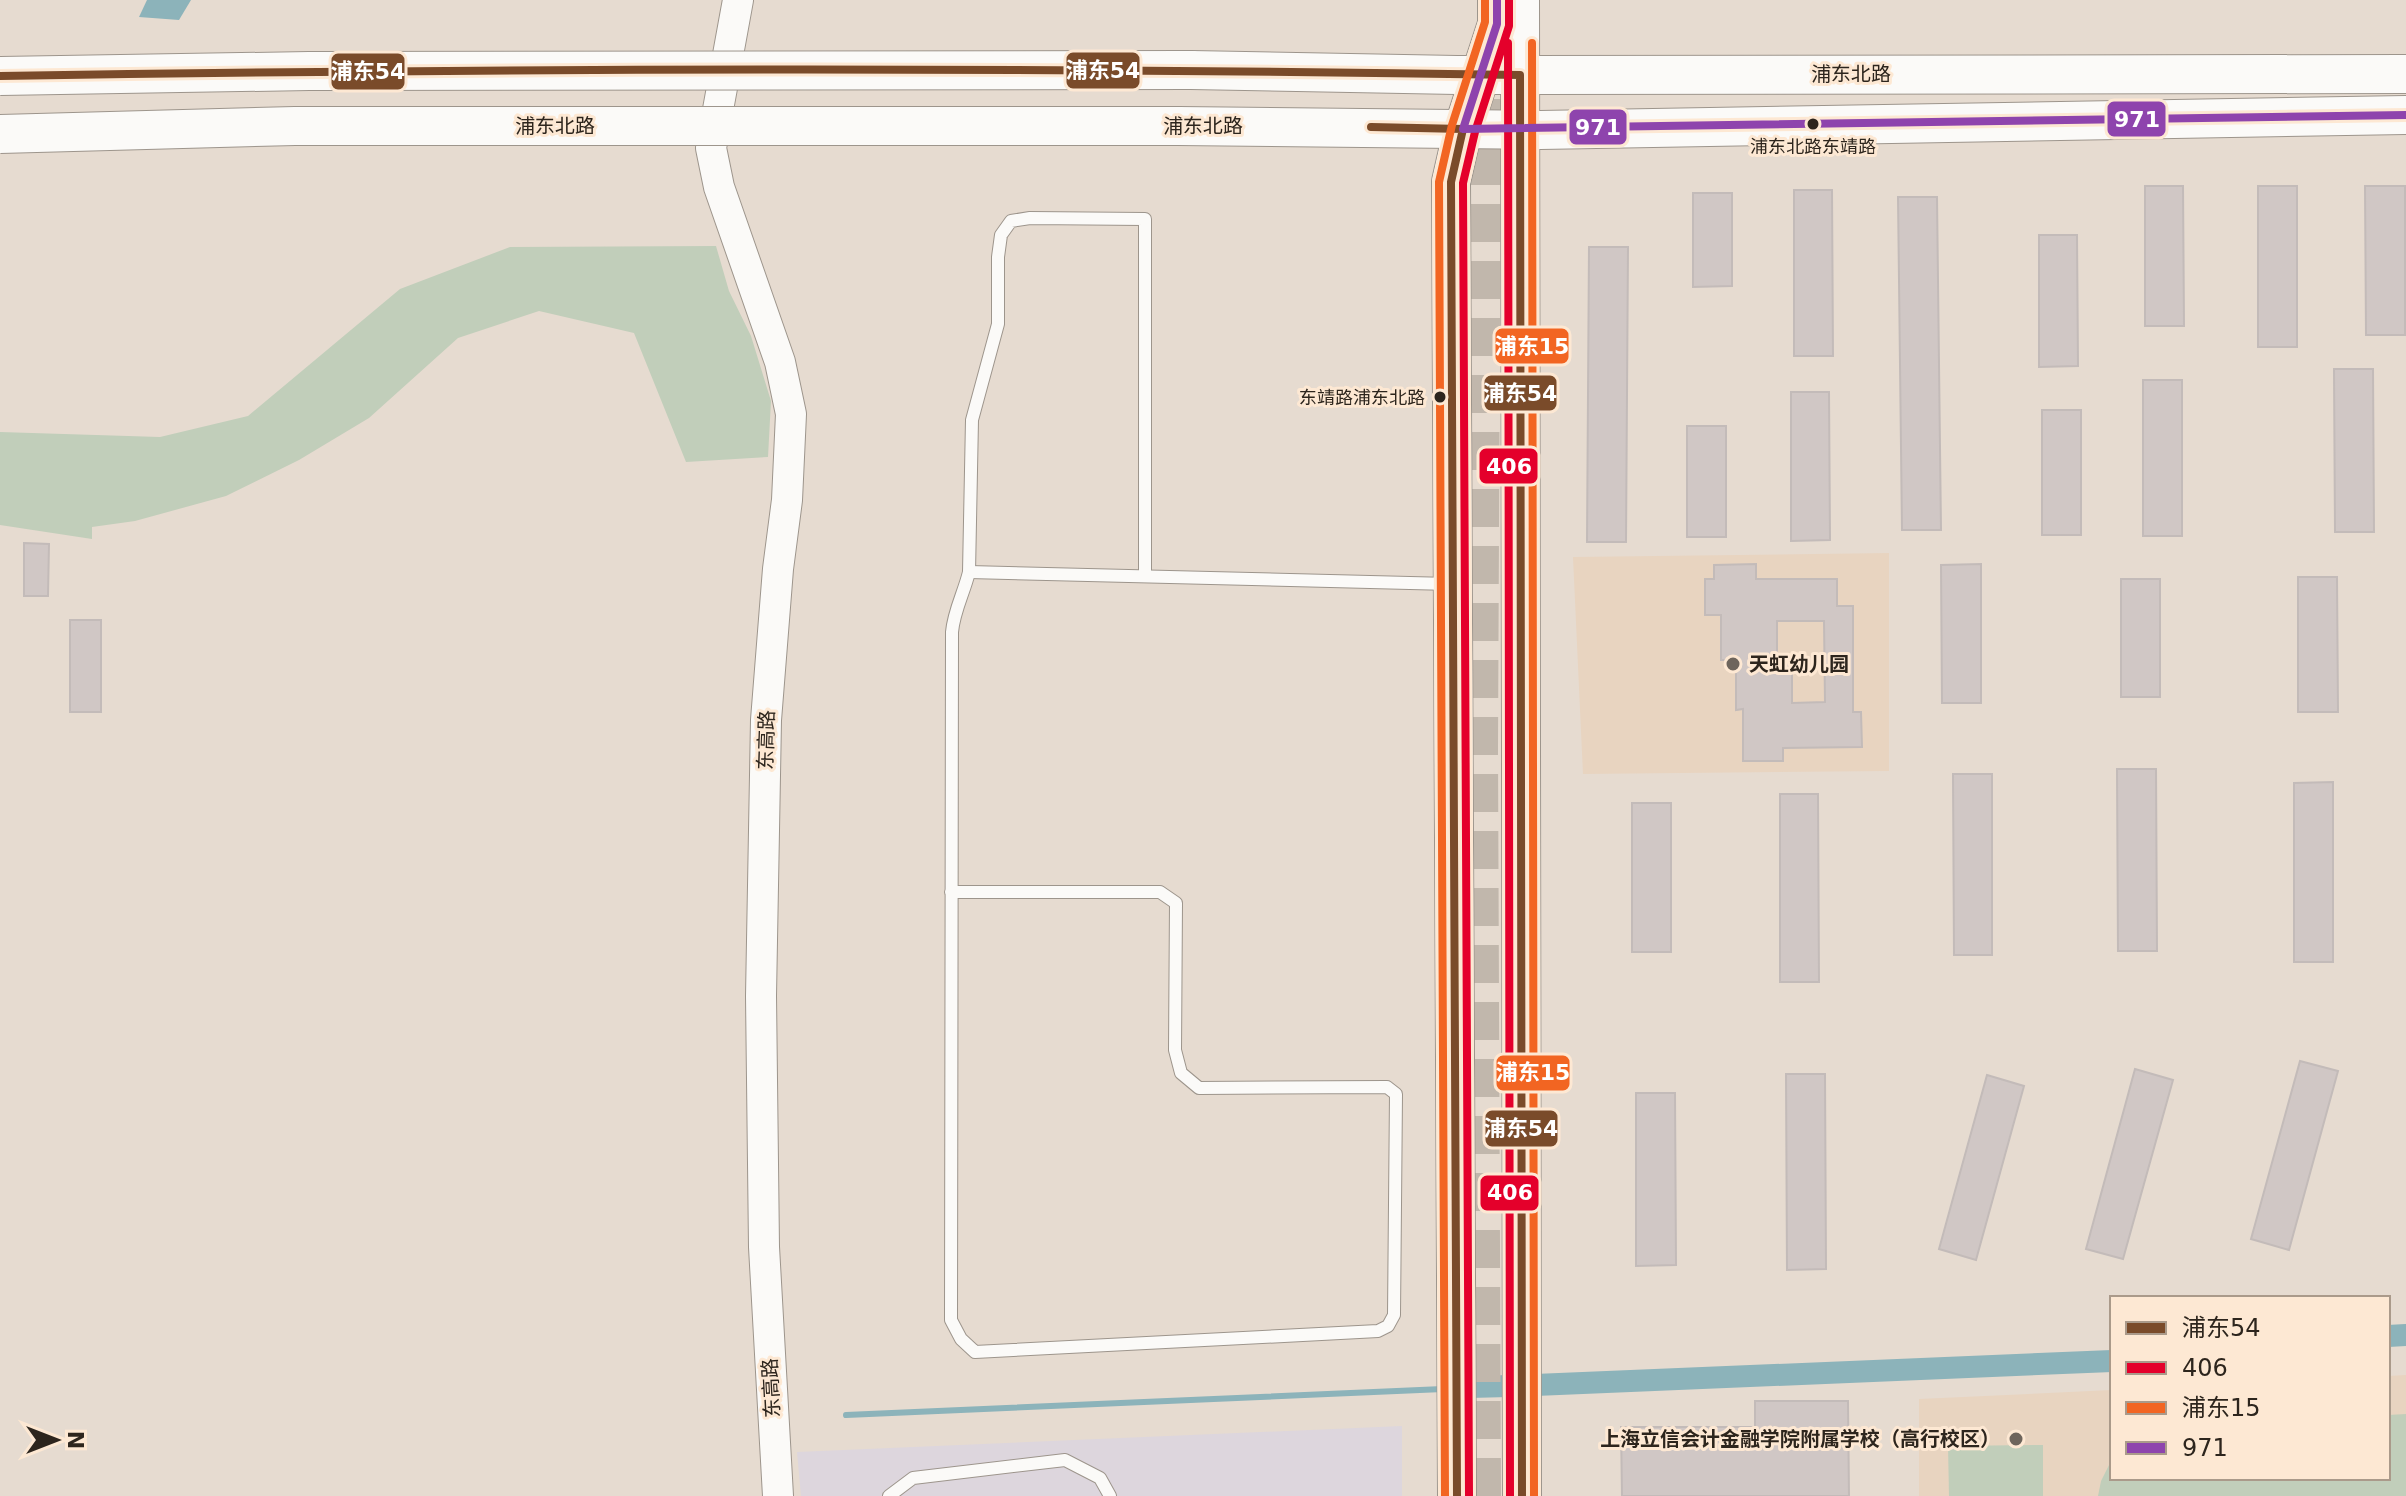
<svg xmlns="http://www.w3.org/2000/svg" width="2406" height="1496" viewBox="0 0 2406 1496" font-family="'DejaVu Sans','Noto Sans SC',sans-serif">
	<style>
		.commercial { fill: #ddd6dd }
		.built { fill: #e8d4c0 }
		.green { fill: #c1ceba }
		.water { fill: #8cb3ba }
		.lines { fill: none; stroke-linecap: round; stroke-linejoin: round }
		.stream { stroke: #8cb3ba; stroke-width: 6 }
		.canal { stroke: #8cb3ba; stroke-width: 22 }
		.building { fill: #d0c7c5; stroke: #c3bbb9; stroke-width: 2; fill-rule: evenodd }
		.primary-tunnel { stroke: #c1b7ac; stroke-width: 38; stroke-dasharray: 38 19; stroke-linecap: butt }
		.service-casing { stroke: #9d958c; stroke-width: 14 }
		.tertiary-casing { stroke: #9d958c; stroke-width: 32 }
		.primary-casing { stroke: #9d958c; stroke-width: 40 }
		.service { stroke: #fbfaf8; stroke-width: 12 }
		.tertiary { stroke: #fbfaf8; stroke-width: 30 }
		.primary { stroke: #fbfaf8; stroke-width: 38 }
		.primary-bridge-casing { stroke: #9d958c; stroke-width: 40; stroke-linecap: butt }
		.primary-bridge { stroke: #fbfaf8; stroke-width: 38 }
		.bus-1-casing { stroke: #fde8d3; stroke-width: 14 }
		.bus-2-casing { stroke: #fde8d3; stroke-width: 14 }
		.bus-3-casing { stroke: #fde8d3; stroke-width: 14 }
		.bus-4-casing { stroke: #fde8d3; stroke-width: 14 }
		.bus-1 { stroke: #7a4b2a; stroke-width: 8 }
		.bus-2 { stroke: #e4002b; stroke-width: 8 }
		.bus-3 { stroke: #f26522; stroke-width: 8 }
		.bus-4 { stroke: #8e44ad; stroke-width: 8 }
		.bus-dot { fill: #2d251d; stroke: #fde8d3; stroke-width: 3 }
		.poi-dot { fill: #6e655c; stroke: #fde8d3; stroke-width: 3 }
		.labels { text-anchor: middle; stroke-width: 6; stroke-linejoin: round; paint-order: stroke }
		.bus-label { font-size: 18px; fill: #2d251d; stroke: #fde8d3 }
		.street-label { font-size: 20px; fill: #2d251d; stroke: #fde8d3 }
		.poi-label { font-size: 20px; font-weight: bold; fill: #2d251d; stroke: #fde8d3; text-anchor: start }
		.line-badge { stroke: #fde8d3; stroke-width: 3 }
		.badge-label { font-size: 22px; text-anchor: middle; font-weight: bold; fill: #fff }
	</style>
	<rect width="100%" height="100%" fill="#e6dbd0"/>
	<path class="commercial" d="M1402,1426V1496H801L797,1452Z"/>
	<g class="built">
		<path d="M1889,553V771L1583,774L1573,557Z"/>
		<path d="M2406,1375V1496H1919V1399L2112,1390V1478H2388V1376Z"/>
	</g>
	<g class="green">
		<path d="M716,246L729,291L751,336L771,401L768,457L686,462L634,333L539,311L458,338L369,418L299,460L226,496L135,521L92,527V539L0,525V432L160,437L248,416L400,289L510,247Z"/>
		<path d="M2406,1414V1496H2098L2101,1481L2112,1459V1478H2388V1415Z"/>
		<path d="M2043,1445V1496H1949L1948,1446Z"/>
	</g>
	<path class="water" d="M147,0H191L179,20L139,17Z"/>
	<g class="lines">
		<path class="stream" d="M846,1415L1443,1389"/>
		<g class="canal">
			<path d="M2388,1336L2406,1335"/>
			<path d="M1535,1385L2112,1361"/>
			<path d="M1469,1387L1509,1386"/>
		</g>
	</g>
	<g class="building">
		<path d="M2145,186H2183L2184,326H2145Z"/>
		<rect x="2258" y="186" width="39" height="161"/>
		<path d="M2365,186H2405V335H2366Z"/>
		<path d="M1794,190H1832L1833,356H1794Z"/>
		<path d="M1693,193H1732V286L1693,287Z"/>
		<path d="M1898,197H1937L1941,530H1902Z"/>
		<path d="M2039,235H2077L2078,366L2039,367Z"/>
		<path d="M1589,247H1628L1626,542H1587Z"/>
		<path d="M2334,369H2373L2374,532H2335Z"/>
		<rect x="2143" y="380" width="39" height="156"/>
		<path d="M1791,392H1829L1830,540L1791,541Z"/>
		<rect x="2042" y="410" width="39" height="125"/>
		<rect x="1687" y="426" width="39" height="111"/>
		<path d="M24,543L49,544L48,596H24Z"/>
		<path d="M1756,564V579H1837V606H1853V712H1861L1862,747L1783,748V761H1743V709L1736,710V660H1721V615H1705V579H1714V565ZM1777,621H1824L1825,702L1792,703V656H1777Z"/>
		<path d="M1981,564V703H1942L1941,565Z"/>
		<path d="M2298,577H2337L2338,712H2298Z"/>
		<rect x="2121" y="579" width="39" height="118"/>
		<rect x="70" y="620" width="31" height="92"/>
		<path d="M2117,769H2156L2157,951H2118Z"/>
		<path d="M1953,774H1992V955H1954Z"/>
		<path d="M2333,782V962H2294V783Z"/>
		<path d="M1780,794H1818L1819,982H1780Z"/>
		<rect x="1632" y="803" width="39" height="149"/>
		<path d="M2300,1061L2338,1071L2289,1250L2251,1239Z"/>
		<path d="M2135,1069L2173,1080L2123,1259L2086,1249Z"/>
		<path d="M1786,1074H1825L1826,1269L1787,1270Z"/>
		<path d="M1987,1075L2024,1086L1976,1260L1939,1249Z"/>
		<path d="M1636,1093H1675L1676,1265L1636,1266Z"/>
		<path d="M1755,1401H1848L1849,1496H1622L1621,1427H1755Z"/>
	</g>
	<g class="lines">
		<path class="primary-tunnel" d="M1482,1496L1479,749L1482,99"/>
		<g class="service-casing">
			<g id="service">
				<path d="M969,572L1450,584"/>
				<path d="M951,892H1160L1176,903L1175,1050L1181,1073L1199,1088L1387,1087L1396,1094L1394,1315L1388,1326L1378,1331L975,1352L961,1339L951,1320L952,632C954,610 964,593 969,572L972,420L998,324V257L1001,235L1011,221L1030,218L1145,219V576"/>
				<path d="M889,1496L913,1478L1065,1460L1100,1478L1110,1496"/>
			</g>
		</g>
		<g class="tertiary-casing">
			<path id="tertiary" d="M738,0L711,148L719,187L780,362L791,414L787,500L778,569L766,720L761,996L764,1247L778,1496"/>
		</g>
		<g class="primary-casing">
			<g id="primary">
				<path d="M1520,0L1522,1496"/>
				<path d="M1191,70L1457,75L2406,74"/>
				<path d="M1178,126L1540,130L2406,115"/>
				<path d="M1457,1496L1451,182L1463,129L1497,24V0"/>
			</g>
		</g>
		<use href="#service" class="service"/>
		<use href="#tertiary" class="tertiary"/>
		<use href="#primary" class="primary"/>
		<g class="primary-bridge-casing">
			<g id="primary-bridge">
				<path d="M0,76L309,71L1191,70"/>
				<path d="M0,134L295,126H1178"/>
			</g>
		</g>
		<use href="#primary-bridge" class="primary-bridge"/>
		<g class="bus-1-casing">
			<g id="bus-1">
				<path d="M0,76C507,68 1013,67 1520,75L1522,1496"/>
				<path d="M1371,127L1463,129L1451,182L1457,1496"/>
			</g>
		</g>
		<g class="bus-2-casing">
			<g id="bus-2">
				<path d="M1508,43L1510,1496"/>
				<path d="M1469,1496L1463,183L1475,132L1509,26V0"/>
			</g>
		</g>
		<g class="bus-3-casing">
			<g id="bus-3">
				<path d="M1532,43L1534,1496"/>
				<path d="M1445,1496L1439,182L1452,125L1485,22V0"/>
			</g>
		</g>
		<g class="bus-4-casing">
			<path id="bus-4" d="M1497,0V24L1463,129L2406,115"/>
		</g>
		<use href="#bus-1" class="bus-1"/>
		<use href="#bus-2" class="bus-2"/>
		<use href="#bus-3" class="bus-3"/>
		<use href="#bus-4" class="bus-4"/>
	</g>
	<g class="bus-dot">
		<circle cx="1813" cy="124" r="7"/>
		<circle cx="1440" cy="397" r="7"/>
	</g>
	<g class="poi-dot">
		<circle cx="1733" cy="664" r="8"/>
		<circle cx="2016" cy="1439" r="8"/>
	</g>
	<g class="labels">
		<g class="bus-label">
			<text x="1813" y="153">浦东北路东靖路</text>
			<text x="1425" y="404" text-anchor="end">东靖路浦东北路</text>
		</g>
		<g class="street-label">
			<text x="1851" y="81">浦东北路</text>
			<text x="555" y="133">浦东北路</text>
			<text x="1203" y="133">浦东北路</text>
			<text transform="translate(766 740) rotate(-88)" y="7">东高路</text>
			<text transform="translate(771 1388) rotate(-93)" y="7">东高路</text>
		</g>
		<g class="poi-label">
			<text x="1749" y="671">天虹幼儿园</text>
			<text x="2000" y="1446" text-anchor="end">上海立信会计金融学院附属学校（高行校区）</text>
		</g>
	</g>
	<g class="line-badge">
		<rect x="1065" y="51" width="76" height="39" rx="8" fill="#7a4b2a"/>
		<rect x="330" y="52" width="76" height="39" rx="8" fill="#7a4b2a"/>
		<rect x="2106" y="100" width="61" height="38" rx="8" fill="#8e44ad"/>
		<rect x="1568" y="108" width="60" height="38" rx="8" fill="#8e44ad"/>
		<rect x="1494" y="327" width="76" height="38" rx="8" fill="#f26522"/>
		<rect x="1483" y="374" width="75" height="38" rx="8" fill="#7a4b2a"/>
		<rect x="1478" y="447" width="61" height="38" rx="8" fill="#e4002b"/>
		<rect x="1495" y="1054" width="76" height="38" rx="8" fill="#f26522"/>
		<rect x="1484" y="1109" width="75" height="39" rx="8" fill="#7a4b2a"/>
		<rect x="1479" y="1174" width="61" height="38" rx="8" fill="#e4002b"/>
	</g>
	<g class="badge-label">
		<text x="1103" y="78">浦东54</text>
		<text x="368" y="79">浦东54</text>
		<text x="2137" y="127">971</text>
		<text x="1598" y="135">971</text>
		<text x="1532" y="354">浦东15</text>
		<text x="1520" y="401">浦东54</text>
		<text x="1509" y="474">406</text>
		<text x="1533" y="1080">浦东15</text>
		<text x="1521" y="1136">浦东54</text>
		<text x="1510" y="1200">406</text>
	</g>
	<rect x="2110" y="1296" width="280" height="184" fill="#fde8d3" stroke="#aa9a8a" stroke-width="2"/>
	<rect x="2126" y="1322" width="40" height="12" fill="#7a4b2a" stroke="#aa9a8a" stroke-width="2"/>
	<text x="2182" y="1336" font-size="24" fill="#2d251d">浦东54</text>
	<rect x="2126" y="1362" width="40" height="12" fill="#e4002b" stroke="#aa9a8a" stroke-width="2"/>
	<text x="2182" y="1376" font-size="24" fill="#2d251d">406</text>
	<rect x="2126" y="1402" width="40" height="12" fill="#f26522" stroke="#aa9a8a" stroke-width="2"/>
	<text x="2182" y="1416" font-size="24" fill="#2d251d">浦东15</text>
	<rect x="2126" y="1442" width="40" height="12" fill="#8e44ad" stroke="#aa9a8a" stroke-width="2"/>
	<text x="2182" y="1456" font-size="24" fill="#2d251d">971</text>
	<g transform="translate(56 1440) rotate(90)" stroke="#fde8d3" stroke-width="6" paint-order="stroke">
	<path d="M0-6L14 30L0 20L-14 30Z" fill="#2d251d"/>
	<text y="-12" font-size="22" font-weight="bold" text-anchor="middle" fill="#2d251d">N</text>
	</g>
</svg>
